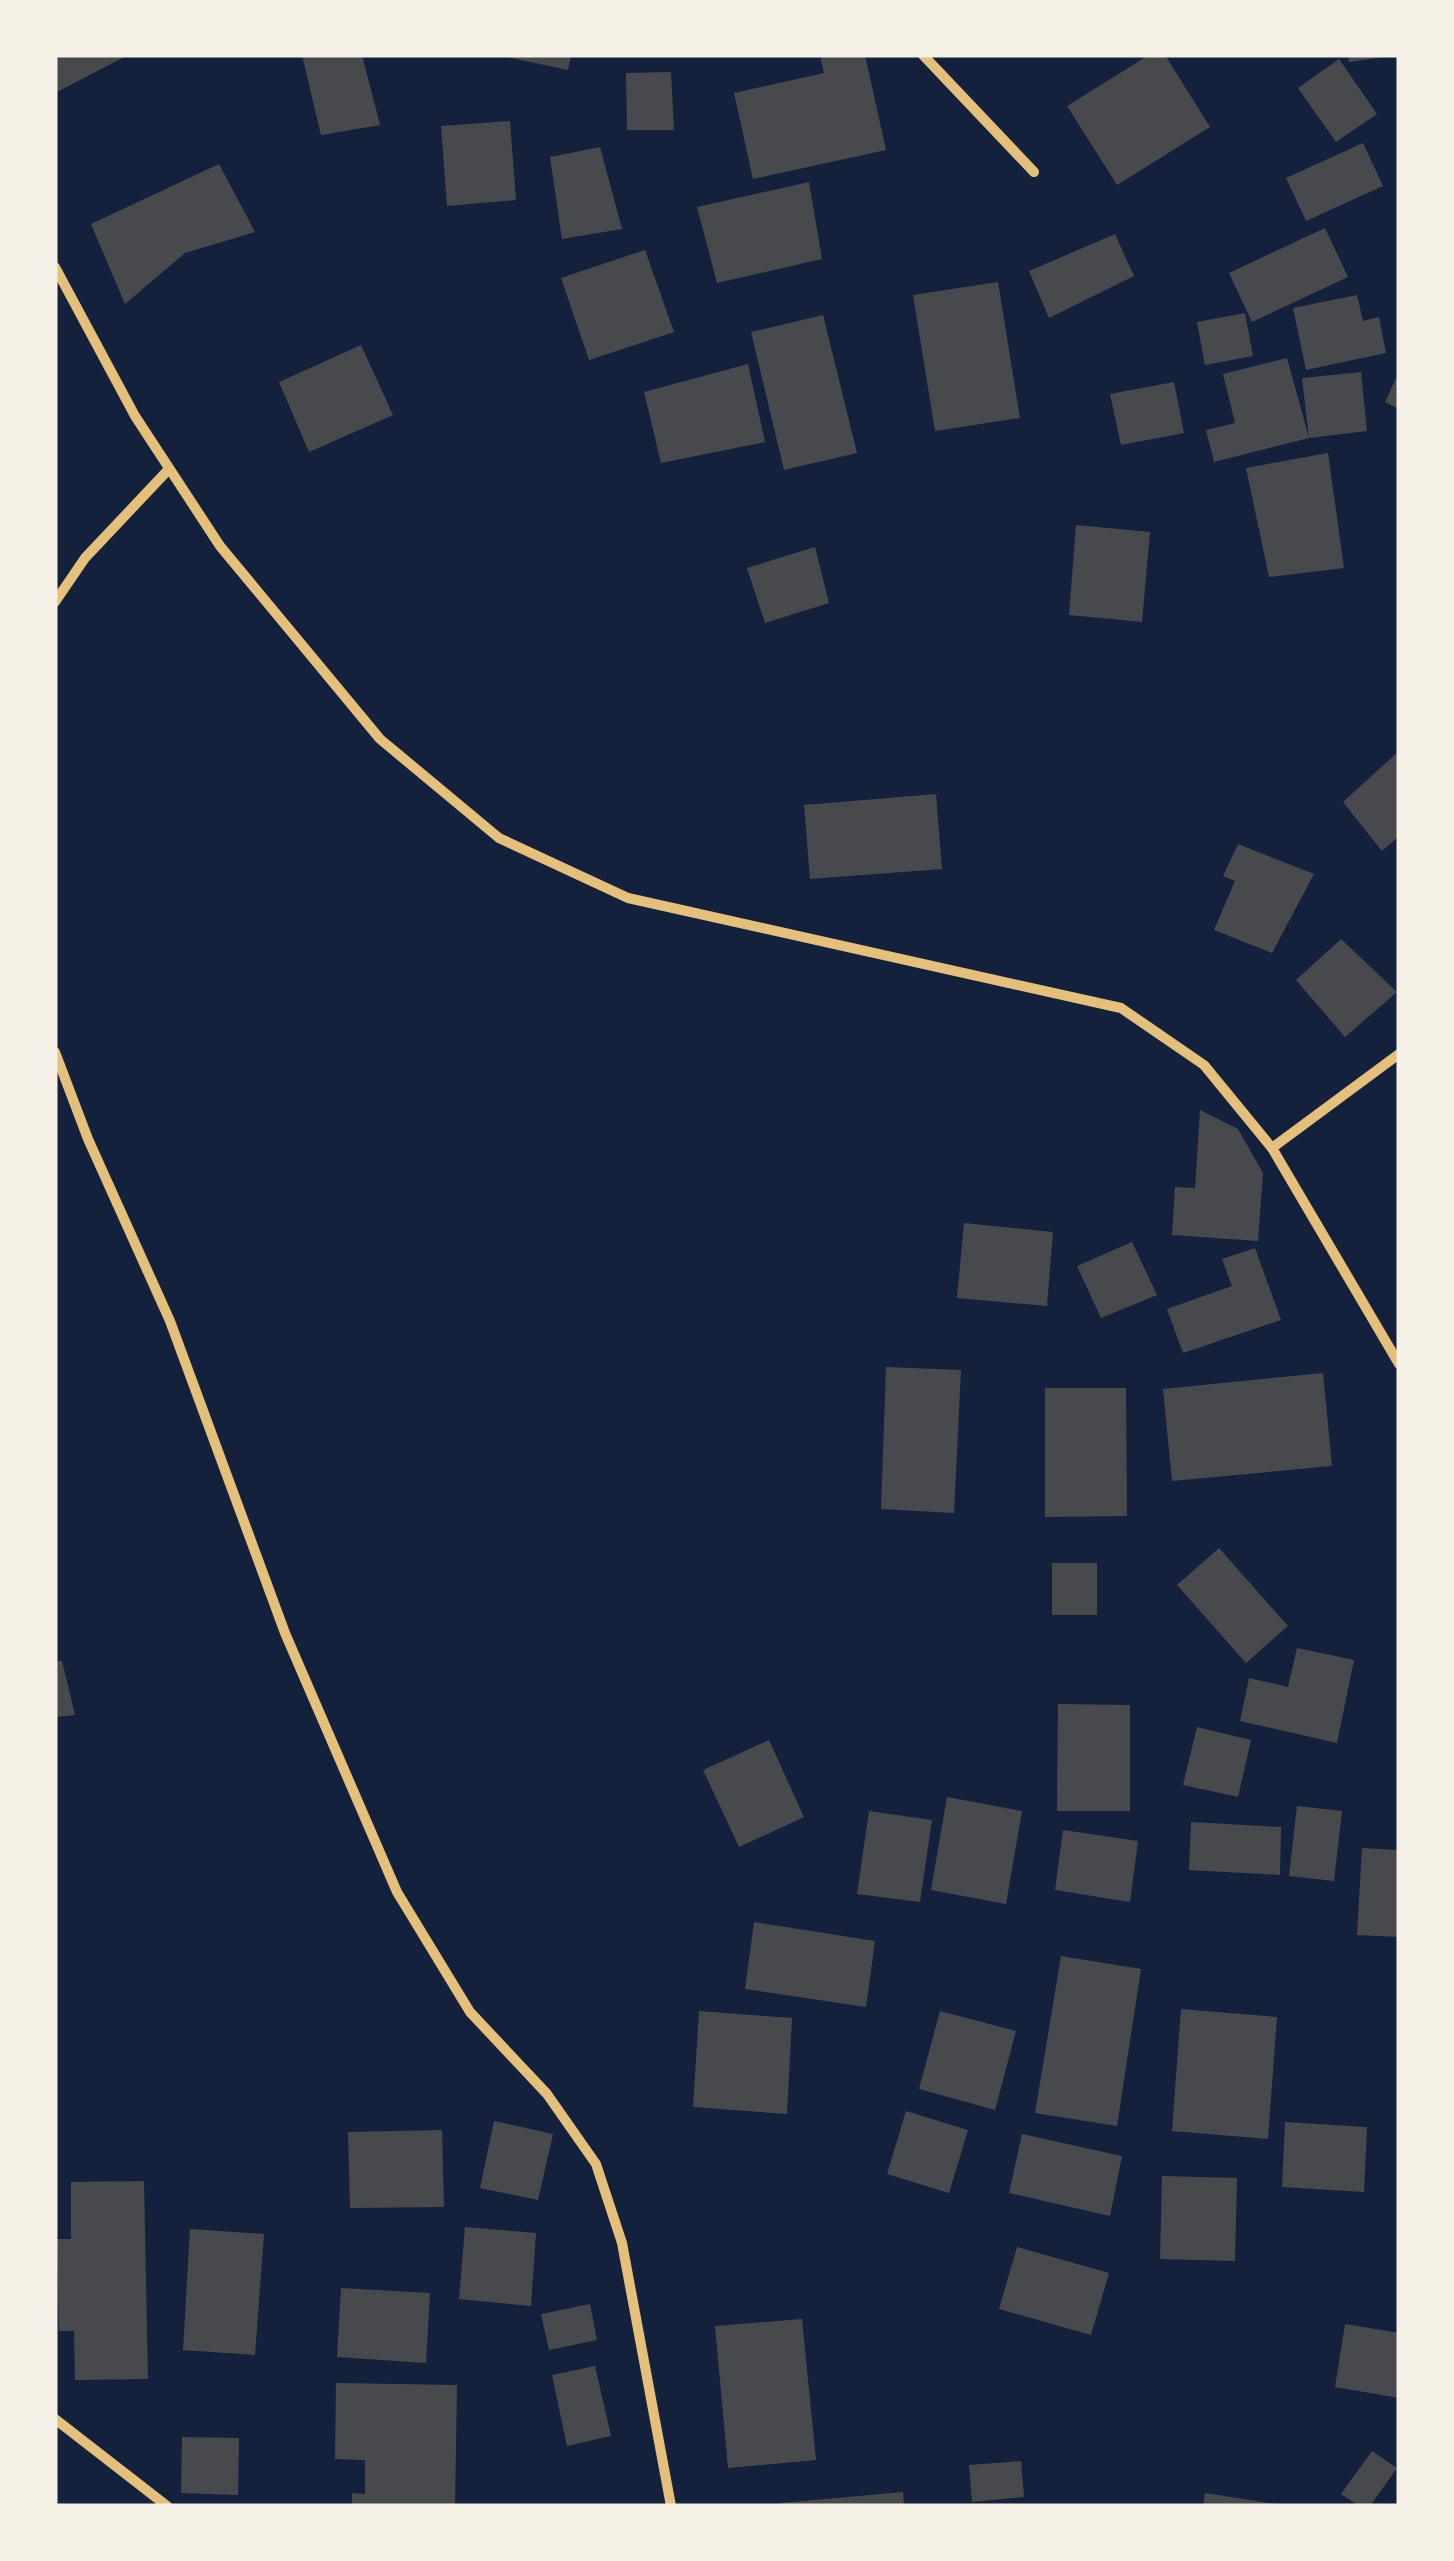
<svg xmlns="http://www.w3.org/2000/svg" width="1454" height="2561" viewBox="0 0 1454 2561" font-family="Figtree,sans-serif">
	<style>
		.building { fill: #48494c }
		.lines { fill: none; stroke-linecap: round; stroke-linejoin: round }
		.minor { stroke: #e5c07b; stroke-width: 10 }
	</style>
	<rect width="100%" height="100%" fill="#14213d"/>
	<g class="building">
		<path d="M55,55H128L55,93Z"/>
		<path d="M302,55H362L380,125L321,135Z"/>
		<path d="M498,55H571L568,70Z"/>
		<path d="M820,55H865L886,150L753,179L734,93L824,73Z"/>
		<path d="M1149,55H1165L1210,127L1117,185L1067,106Z"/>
		<path d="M1348,55H1384V57L1349,62Z"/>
		<path d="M1339,59L1377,114L1336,142L1298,88Z"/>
		<path d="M671,72L674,130H627L626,73Z"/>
		<path d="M510,121L516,200L447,206L441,126Z"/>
		<path d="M1363,143L1383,186L1306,221L1286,178Z"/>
		<path d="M600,147L622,229L562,239L550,157Z"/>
		<path d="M219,164L255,232L185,253L125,304L91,224Z"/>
		<path d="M809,182L822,259L717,283L697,207Z"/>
		<path d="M1325,228L1348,277L1252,322L1229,273Z"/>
		<path d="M1115,234L1134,276L1049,318L1029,271Z"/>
		<path d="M645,250L674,332L589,360L561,278Z"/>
		<path d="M998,282L1020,418L935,431L913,295Z"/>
		<path d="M1357,295L1363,321L1379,317L1386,353L1306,370L1293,308Z"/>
		<path d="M1245,313L1253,356L1205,365L1197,322Z"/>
		<path d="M823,315L857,453L784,470L751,332Z"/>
		<path d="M361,345L393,415L309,452L279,382Z"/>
		<path d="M1287,358L1309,438L1302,378L1361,372L1367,431L1309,438L1214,462L1206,430L1235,423L1223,374Z"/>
		<path d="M748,364L765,442L661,463L644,392Z"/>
		<path d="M1399,372V409L1385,402Z"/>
		<path d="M1174,382L1184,433L1121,445L1110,394Z"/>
		<path d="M1328,453L1344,568L1269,577L1246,468Z"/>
		<path d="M1076,525L1150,532L1142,622L1069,615Z"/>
		<path d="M815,547L829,603L765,623L747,568Z"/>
		<path d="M1399,751V836L1382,851L1343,802Z"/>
		<path d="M936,794L942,869L810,879L804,805Z"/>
		<path d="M1238,844L1314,874L1272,953L1214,930L1235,881L1223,876Z"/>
		<path d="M1341,939L1397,992L1345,1037L1296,980Z"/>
		<path d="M1200,1110L1238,1129L1263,1173L1258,1241L1172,1235L1175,1187L1195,1188Z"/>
		<path d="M964,1223L1053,1232L1047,1306L957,1298Z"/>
		<path d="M1132,1242L1157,1295L1101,1318L1077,1266Z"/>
		<path d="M1255,1248L1281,1320L1183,1353L1167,1309L1232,1286L1222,1259Z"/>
		<path d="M886,1367L961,1370L954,1513L881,1509Z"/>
		<path d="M1323,1373L1332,1466L1172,1481L1163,1389Z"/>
		<path d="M1045,1388H1126L1127,1516L1045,1517Z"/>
		<path d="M1219,1548L1288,1626L1246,1663L1177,1585Z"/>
		<rect x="1052" y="1563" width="45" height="52"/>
		<path d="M1297,1648L1354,1660L1337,1743L1240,1721L1249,1678L1288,1687Z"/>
		<path d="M55,1661H62L75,1715L55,1717Z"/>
		<path d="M1058,1704L1130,1705V1811H1057Z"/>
		<path d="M1197,1727L1251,1740L1238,1797L1183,1785Z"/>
		<path d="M769,1740L804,1817L739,1847L703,1770Z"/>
		<path d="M947,1797L1022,1811L1006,1904L931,1890Z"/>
		<path d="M1297,1806L1342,1811L1334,1881L1289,1876Z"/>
		<path d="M869,1811L932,1820L920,1902L857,1894Z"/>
		<path d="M1191,1822L1281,1827L1280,1875L1189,1870Z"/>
		<path d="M1063,1830L1138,1841L1130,1902L1055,1890Z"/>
		<path d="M1362,1848L1399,1850V1937L1357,1935Z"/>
		<path d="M754,1922L875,1941L866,2007L745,1989Z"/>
		<path d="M1061,1956L1141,1969L1117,2126L1035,2113Z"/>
		<path d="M1181,2009L1277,2017L1268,2139L1172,2131Z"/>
		<path d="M699,2011L792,2018L787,2114L693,2107Z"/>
		<path d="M940,2011L1016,2031L995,2110L919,2089Z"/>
		<path d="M906,2111L968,2130L949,2193L887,2174Z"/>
		<path d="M494,2121L553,2134L538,2200L480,2188Z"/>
		<path d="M1285,2122L1367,2127L1364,2192L1282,2187Z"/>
		<path d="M442,2130L444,2207L350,2208L348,2132Z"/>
		<path d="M1022,2134L1122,2156L1110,2216L1009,2193Z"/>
		<path d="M1162,2176L1237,2178L1235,2261L1160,2259Z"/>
		<path d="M144,2181L148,2379L75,2380L74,2331H59L57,2239H71V2182Z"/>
		<path d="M465,2227L536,2233L531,2306L459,2299Z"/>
		<path d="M190,2229L264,2234L255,2355L183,2350Z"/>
		<path d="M1017,2247L1109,2273L1091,2335L999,2309Z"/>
		<path d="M341,2288L430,2293L426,2363L337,2357Z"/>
		<path d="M590,2304L597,2340L549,2350L541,2314Z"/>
		<path d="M802,2319L816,2460L728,2468L715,2326Z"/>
		<path d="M1345,2324L1399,2333V2398L1335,2387Z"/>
		<path d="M595,2366L611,2436L567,2446L552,2375Z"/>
		<path d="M336,2383L457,2385L455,2506H352V2493L365,2494V2460L335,2459Z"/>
		<path d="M182,2437L239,2438L238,2495L181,2493Z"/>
		<path d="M1372,2451L1397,2468L1370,2506H1359L1341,2494Z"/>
		<path d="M1021,2461L1024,2497L972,2502L969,2465Z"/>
		<path d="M903,2492L904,2506H781V2503Z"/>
		<path d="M1205,2493L1276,2504V2506H1203Z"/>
	</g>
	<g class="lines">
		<g class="minor">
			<path d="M923,55L1034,172"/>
			<path d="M55,267L135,416L220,546L380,739L499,838L628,898L1121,1008L1204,1065L1272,1148L1399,1364"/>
			<path d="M55,602L85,558L169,469"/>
			<path d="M55,1052L88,1139L170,1321L285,1633L397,1892L470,2012L547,2094L596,2164L622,2243L671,2506"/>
			<path d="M1272,1148L1399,1054"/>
			<path d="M55,2419L167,2506"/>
		</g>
	</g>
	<rect width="1454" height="2561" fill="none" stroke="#f6f1e7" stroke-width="115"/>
</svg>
